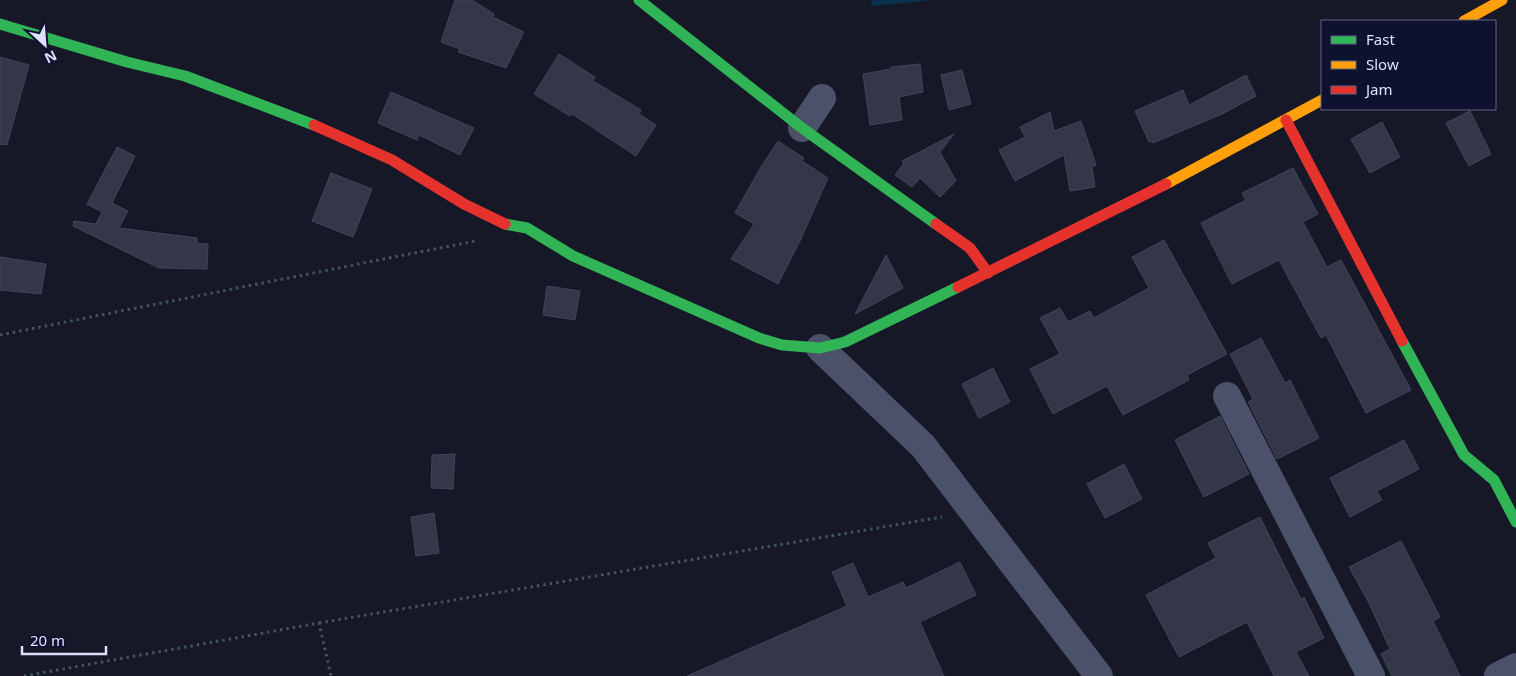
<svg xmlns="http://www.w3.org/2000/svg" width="1516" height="676" viewBox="0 0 1516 676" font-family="'Noto Sans',sans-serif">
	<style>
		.water { fill: #07314d }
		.building { fill: #353749; stroke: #41445a }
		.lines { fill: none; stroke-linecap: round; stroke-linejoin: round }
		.path { stroke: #40545f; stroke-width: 3; stroke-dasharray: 2.5 4; stroke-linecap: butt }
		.street { stroke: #4b5169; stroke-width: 28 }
		.fast { stroke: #30b455; stroke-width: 11 }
		.slow { stroke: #ff9f0a; stroke-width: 11 }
		.jam { stroke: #e5322d; stroke-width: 11 }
	</style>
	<rect width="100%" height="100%" fill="#161828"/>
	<path class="water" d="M871,0H934L872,6Z"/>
	<g class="building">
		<path d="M455,0H472L494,14L493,17L524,32L506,68L458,52L460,49L441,42Z"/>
		<path d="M559,54L595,77L593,81L641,110L639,114L656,125L636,156L572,114L570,116L534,94Z"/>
		<path d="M0,57L29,65L7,145L0,144Z"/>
		<path d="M920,64L923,92L899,97L902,120L870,125L863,74L891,69V67Z"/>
		<path d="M962,70L971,104L949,110L941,75Z"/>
		<path d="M1246,75L1256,96L1222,114L1153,143L1152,141L1149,142L1135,111L1183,90L1189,105Z"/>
		<path d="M391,92L474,128L460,155L419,135L417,140L378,123Z"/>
		<path d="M1470,111L1491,154L1469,166L1446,123Z"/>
		<path d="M1050,112L1054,131L1081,121L1096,165L1092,167L1095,187L1070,191L1064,155L1015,181L999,150L1025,137L1020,127Z"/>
		<path d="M1382,122L1400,157L1370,173L1351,139Z"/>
		<path d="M954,134L940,152L956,181L940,197L920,178L912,187L895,175L904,163L902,161Z"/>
		<path d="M778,141L804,158L802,161L828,178L800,241L778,284L731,259L754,224L735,213L761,167Z"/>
		<path d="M117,147L135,156L112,203L128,211L119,228L197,238V243L208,244L207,269L159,268L73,226L74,221L96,224L102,212L87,204Z"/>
		<path d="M1293,168L1318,214L1303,222L1327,267L1341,260L1411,390L1366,413L1326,335L1321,338L1279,260L1232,284L1201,223L1246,200L1242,193Z"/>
		<path d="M331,173L372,189L353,237L312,221Z"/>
		<path d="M1164,240L1227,354L1187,375L1189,380L1123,415L1107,386L1053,414L1030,369L1060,354L1040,318L1060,308L1068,322L1090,311L1094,318L1149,288L1132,257Z"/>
		<path d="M886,255L903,288L855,314Z"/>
		<path d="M0,257L46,264L41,294L0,290Z"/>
		<path d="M547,286L580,291L575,320L543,315Z"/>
		<path d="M1261,338L1285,383L1290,380L1319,438L1277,459L1248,402L1253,399L1230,354Z"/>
		<path d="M993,368L1010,402L979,418L962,384Z"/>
		<path d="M1220,416L1249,474L1204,497L1175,440Z"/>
		<path d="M1404,440L1419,469L1377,491L1382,500L1350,517L1330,478Z"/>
		<path d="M455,454L453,489L431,488L432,455Z"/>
		<path d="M1124,464L1142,499L1105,518L1087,484Z"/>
		<path d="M434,513L439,553L416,556L411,517Z"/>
		<path d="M1260,517L1301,599L1304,597L1324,638L1296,652L1309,676H1274L1247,622L1179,657L1146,595L1216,558L1208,543Z"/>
		<path d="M1401,541L1440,617L1433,621L1460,676H1392L1381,654L1390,649L1369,603L1349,567Z"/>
		<path d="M960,562L976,595L920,622L944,676H687L847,606L832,572L853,563L868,597L903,582L906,588Z"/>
	</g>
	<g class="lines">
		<g class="path">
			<path d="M0,335L475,241"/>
			<path d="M319,623L942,517"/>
			<path d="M24,676L319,623L331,676"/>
		</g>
		<g class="street">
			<path d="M802,128L822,98"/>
			<path d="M820,348L923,446L1099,676"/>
			<path d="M1227,396L1371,676"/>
			<path d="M1498,676L1516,667"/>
		</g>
		<g class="fast">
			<path d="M639,0L802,128L936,224"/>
			<path d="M0,24L127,62L185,76L314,125"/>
			<path d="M505,224L527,228L573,256L759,338L782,345L820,348L845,342L958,287"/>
			<path d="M1402,341L1464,455L1494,480L1516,522"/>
		</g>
		<g class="slow">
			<path d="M1464,21L1502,0"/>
			<path d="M1166,184L1322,100"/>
		</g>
		<g class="jam">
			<path d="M1286,120L1402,341"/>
			<path d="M314,125L392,160L464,204L505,224"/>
			<path d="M936,224L970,248L988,273"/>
			<path d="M958,287L1166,184"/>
		</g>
	</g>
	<rect x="1321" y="20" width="175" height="90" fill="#0f122f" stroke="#616582"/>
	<rect x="1331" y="36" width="25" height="8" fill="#30b455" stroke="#616582"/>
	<text x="1366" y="45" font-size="15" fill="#dde1ff">Fast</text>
	<rect x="1331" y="61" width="25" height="8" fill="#ff9f0a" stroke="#616582"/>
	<text x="1366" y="70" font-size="15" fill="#dde1ff">Slow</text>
	<rect x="1331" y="86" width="25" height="8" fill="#e5322d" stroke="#616582"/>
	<text x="1366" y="95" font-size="15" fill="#dde1ff">Jam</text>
	<g transform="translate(45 45) rotate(154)" stroke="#0f122f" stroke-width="4" paint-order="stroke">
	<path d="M0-4L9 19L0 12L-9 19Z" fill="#dde1ff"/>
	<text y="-8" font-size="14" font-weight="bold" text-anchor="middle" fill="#dde1ff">N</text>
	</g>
	<path d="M22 646v8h84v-8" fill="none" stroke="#dde1ff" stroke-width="2.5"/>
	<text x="30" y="646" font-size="15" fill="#dde1ff" stroke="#0f122f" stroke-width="4" paint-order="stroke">20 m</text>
</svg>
